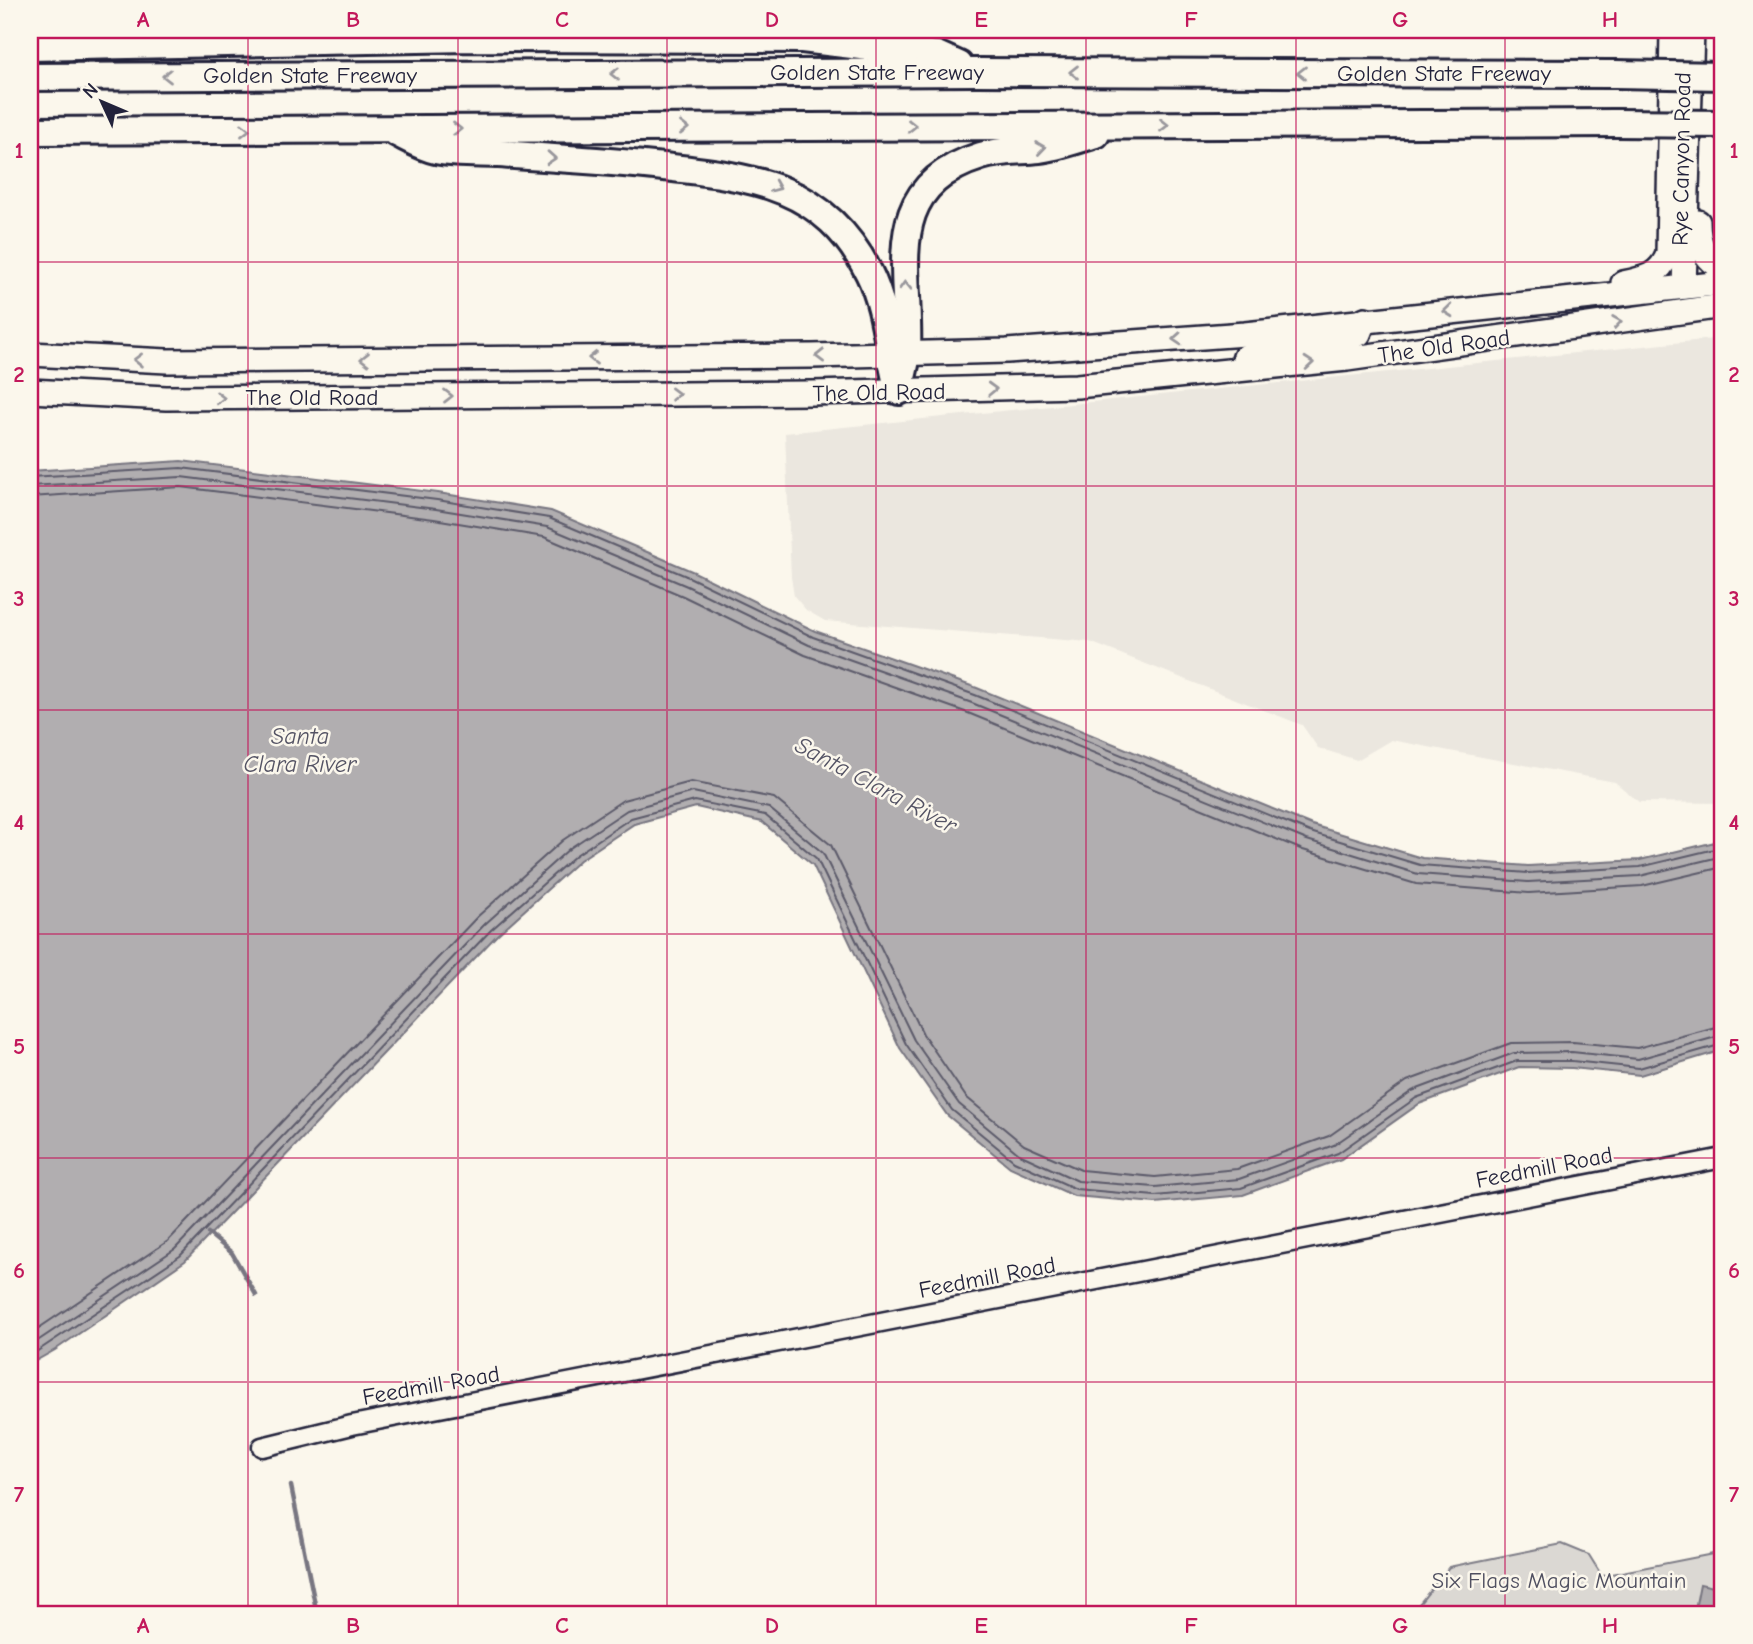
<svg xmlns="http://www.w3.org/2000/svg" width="1753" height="1644" viewBox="0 0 1753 1644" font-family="'Comic Neue',sans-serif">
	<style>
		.built { fill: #ebe7df }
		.green { fill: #dbd8d3; stroke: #7e7d87; stroke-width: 2 }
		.water { fill: #b1aeb0; stroke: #787681; stroke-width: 2 }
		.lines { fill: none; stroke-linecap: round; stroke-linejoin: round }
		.shore { stroke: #5b5a6a; stroke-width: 2 }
		.stream { stroke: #787681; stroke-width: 4.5 }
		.minor-casing { stroke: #22223b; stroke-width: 23 }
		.major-casing { stroke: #22223b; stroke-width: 28 }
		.highway-casing { stroke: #22223b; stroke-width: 32 }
		.minor { stroke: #fbf7ec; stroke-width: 18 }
		.major { stroke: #fbf7ec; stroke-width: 23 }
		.highway { stroke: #fbf7ec; stroke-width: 26 }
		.highway-bridge-casing { stroke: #22223b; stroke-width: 32; stroke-linecap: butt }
		.highway-bridge { stroke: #fbf7ec; stroke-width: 26 }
		.oneway { stroke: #99979c }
		.grid { fill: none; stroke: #c2185b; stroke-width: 2; stroke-opacity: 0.55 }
		.labels { text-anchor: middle; stroke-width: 5; stroke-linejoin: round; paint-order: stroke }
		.street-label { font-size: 23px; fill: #22223b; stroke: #fbf7ec }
		.park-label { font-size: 23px; fill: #505061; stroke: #fbf7ec }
		.water-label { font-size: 24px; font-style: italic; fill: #545364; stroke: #fbf7ec }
		.neatline { fill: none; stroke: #c2185b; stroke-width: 2.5 }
		.grid-label { font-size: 23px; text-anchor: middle; font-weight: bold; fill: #c2185b }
	</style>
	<rect width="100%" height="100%" fill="#fbf7ec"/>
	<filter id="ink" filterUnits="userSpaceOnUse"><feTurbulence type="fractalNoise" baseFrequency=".0143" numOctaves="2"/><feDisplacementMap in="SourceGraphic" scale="14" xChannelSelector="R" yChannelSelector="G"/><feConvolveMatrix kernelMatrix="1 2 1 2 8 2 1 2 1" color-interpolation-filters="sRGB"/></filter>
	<g filter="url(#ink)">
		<g class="built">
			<path d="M1091,30H1347L1262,36Z"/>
			<path d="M1723,338V803L1639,802L1615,782L1391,740L1357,760L1318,748L1302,725L1090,642L825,621L806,610L794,596L791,577L785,433Z"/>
		</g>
		<path class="green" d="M1562,1544L1589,1555L1602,1576L1723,1552V1614H1411L1449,1567Z"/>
		<g class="water">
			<path d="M181,461L438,493L551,511L694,572L815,631L977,688L1312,825L1422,858L1528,866L1640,860L1723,840V1050L1640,1075L1572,1068L1519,1067L1419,1104L1341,1159L1243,1195L1155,1203L1074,1196L1010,1167L947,1115L900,1048L813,865L762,822L696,807L634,824L580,860L497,935L185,1261L55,1350L30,1364V471Z"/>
			<path d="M1700,1584L1723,1589V1614H1694Z"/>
		</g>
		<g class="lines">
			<g class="shore">
				<path d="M30,477L181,468L437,500L549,518L691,578L813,637L975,695L1310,832L1420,865L1528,873L1640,867L1723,847"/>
				<path d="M30,486L181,477L436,509L547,527L687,586L809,645L972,703L1307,840L1418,874L1528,882L1640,876L1723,856"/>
				<path d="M30,497L181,487L434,519L544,537L683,596L805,655L968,713L1303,850L1416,884L1529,893L1642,886L1723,867"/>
				<path d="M30,1334L168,1241L477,917L563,840L623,800L691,782L774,798L831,845L923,1034L966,1097L1024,1145L1081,1170L1155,1177L1237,1169L1329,1136L1407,1081L1511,1043L1573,1042L1637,1048L1723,1025"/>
				<path d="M30,1346L175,1249L485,924L570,848L627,810L693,792L769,808L823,853L914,1040L959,1104L1019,1154L1078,1181L1155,1187L1239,1179L1334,1145L1412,1091L1514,1053L1572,1052L1638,1059L1723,1035"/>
				<path d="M30,1356L180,1256L491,930L576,855L631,818L695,801L765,815L817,859L906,1044L952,1110L1014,1161L1076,1189L1155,1196L1241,1188L1338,1153L1416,1098L1517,1061H1572L1639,1068L1723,1044"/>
			</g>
			<g class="stream">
				<path d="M208,1233L232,1253L256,1295"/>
				<path d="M291,1486L317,1614"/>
			</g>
			<g class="minor-casing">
				<path id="minor" d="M262,1447L352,1425L1723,1158"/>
			</g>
			<g class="major-casing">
				<g id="major">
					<path d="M1698,222C1698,242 1704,260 1723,268"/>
					<path d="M1623,283C1643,279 1660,276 1668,254L1672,30"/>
					<path d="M1684,287L1692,30"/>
					<path d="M30,354L167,361L812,356L1007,351L1245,334L1723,283"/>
					<path d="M1241,369L1245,357L1255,352L1345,340L1359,334L1365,319"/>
					<path d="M30,391L166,398L812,393L1077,386L1347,359L1723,306"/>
				</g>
			</g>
			<g class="highway-casing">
				<g id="highway">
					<path d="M30,47L467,38L802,39L937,55L959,65"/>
					<path d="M30,77L977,72L1615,74"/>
					<path d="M30,131L1616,123"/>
					<path d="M397,133C409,139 422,147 436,150C456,154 479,153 499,154C554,158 609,161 664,167C752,177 824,184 869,273C887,309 888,352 899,391"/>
					<path d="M899,389C902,377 906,364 907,352C911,271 878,188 981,156C1000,150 1020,151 1039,149C1058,147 1078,139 1096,134"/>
				</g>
			</g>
			<use href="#minor" class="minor"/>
			<use href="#major" class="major"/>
			<use href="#highway" class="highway"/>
			<g class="highway-bridge-casing">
				<g id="highway-bridge">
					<path d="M1615,74L1723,76"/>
					<path d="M1616,123L1723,124"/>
				</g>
			</g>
			<use href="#highway-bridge" class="highway-bridge"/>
		</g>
		<defs><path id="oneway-chevron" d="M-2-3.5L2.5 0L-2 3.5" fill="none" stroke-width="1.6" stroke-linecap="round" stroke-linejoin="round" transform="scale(1.75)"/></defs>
		<g class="oneway">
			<use href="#oneway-chevron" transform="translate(1074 72) rotate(-180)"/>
			<use href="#oneway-chevron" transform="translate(1302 73) rotate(-180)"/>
			<use href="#oneway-chevron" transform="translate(615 74) rotate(180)"/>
			<use href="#oneway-chevron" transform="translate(167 76) rotate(180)"/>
			<use href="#oneway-chevron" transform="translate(1164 125)"/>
			<use href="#oneway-chevron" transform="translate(912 126)"/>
			<use href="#oneway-chevron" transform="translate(684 128)"/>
			<use href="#oneway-chevron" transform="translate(457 129)"/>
			<use href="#oneway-chevron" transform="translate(245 130)"/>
			<use href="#oneway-chevron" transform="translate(1041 148) rotate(-8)"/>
			<use href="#oneway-chevron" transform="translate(551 158) rotate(4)"/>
			<use href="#oneway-chevron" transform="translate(776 187) rotate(23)"/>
			<use href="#oneway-chevron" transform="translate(905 286) rotate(-92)"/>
			<use href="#oneway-chevron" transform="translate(1448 311) rotate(174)"/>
			<use href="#oneway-chevron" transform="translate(1617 322) rotate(-8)"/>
			<use href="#oneway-chevron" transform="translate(1177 339) rotate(176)"/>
			<use href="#oneway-chevron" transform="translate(820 356) rotate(179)"/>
			<use href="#oneway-chevron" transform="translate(593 358) rotate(180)"/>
			<use href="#oneway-chevron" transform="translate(365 359) rotate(180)"/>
			<use href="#oneway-chevron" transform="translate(138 360) rotate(-179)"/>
			<use href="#oneway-chevron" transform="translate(1309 363) rotate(-5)"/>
			<use href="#oneway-chevron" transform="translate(992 389) rotate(-2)"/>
			<use href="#oneway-chevron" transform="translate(675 394) rotate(-1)"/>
			<use href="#oneway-chevron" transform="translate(448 396)"/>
			<use href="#oneway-chevron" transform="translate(220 398)"/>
		</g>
	</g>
	<path class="grid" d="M248,30V1614M458,30V1614M667,30V1614M876,30V1614M1086,30V1614M1296,30V1614M1505,30V1614M30,262H1723M30,486H1723M30,710H1723M30,934H1723M30,1158H1723M30,1382H1723"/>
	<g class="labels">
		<g class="street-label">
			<text x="877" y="80">Golden State Freeway</text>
			<text x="1444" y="81">Golden State Freeway</text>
			<text x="310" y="83">Golden State Freeway</text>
			<text transform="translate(1681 159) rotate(-89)" y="8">Rye Canyon Road</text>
			<text transform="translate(1444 346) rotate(-8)" y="8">The Old Road</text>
			<text transform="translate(879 392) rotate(-1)" y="8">The Old Road</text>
			<text x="312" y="405">The Old Road</text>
			<text transform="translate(1544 1167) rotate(-11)" y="8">Feedmill Road</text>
			<text transform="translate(987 1277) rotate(-11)" y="8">Feedmill Road</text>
			<text transform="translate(431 1385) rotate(-10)" y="8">Feedmill Road</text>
		</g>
		<g class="park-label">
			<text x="1559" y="1588">Six Flags Magic Mountain</text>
		</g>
		<g class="water-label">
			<text x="300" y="744">Santa<tspan x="300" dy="28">Clara River</tspan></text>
			<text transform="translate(876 785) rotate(28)" y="8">Santa Clara River</text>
		</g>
	</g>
	<rect width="1753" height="1644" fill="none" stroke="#fbf7ec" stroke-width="77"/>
	<g transform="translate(102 102) rotate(314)" stroke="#fbf7ec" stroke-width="5" paint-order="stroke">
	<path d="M0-5L12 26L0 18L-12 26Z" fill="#22223b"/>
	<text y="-10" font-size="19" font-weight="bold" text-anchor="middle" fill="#22223b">N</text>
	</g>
	<rect x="38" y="38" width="1676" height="1568" class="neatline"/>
	<g class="grid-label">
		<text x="143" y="27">A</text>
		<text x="353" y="27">B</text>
		<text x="562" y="27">C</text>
		<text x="772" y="27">D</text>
		<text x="981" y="27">E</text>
		<text x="1191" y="27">F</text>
		<text x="1400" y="27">G</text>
		<text x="1610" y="27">H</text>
		<text x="19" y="158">1</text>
		<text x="1734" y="158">1</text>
		<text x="19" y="382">2</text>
		<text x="1734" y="382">2</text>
		<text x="19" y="606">3</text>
		<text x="1734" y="606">3</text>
		<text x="19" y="830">4</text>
		<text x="1734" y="830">4</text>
		<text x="19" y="1054">5</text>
		<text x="1734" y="1054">5</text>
		<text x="19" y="1278">6</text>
		<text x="1734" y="1278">6</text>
		<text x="19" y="1502">7</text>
		<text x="1734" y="1502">7</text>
		<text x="143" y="1633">A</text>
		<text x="353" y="1633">B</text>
		<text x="562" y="1633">C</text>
		<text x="772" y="1633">D</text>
		<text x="981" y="1633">E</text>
		<text x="1191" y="1633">F</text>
		<text x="1400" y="1633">G</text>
		<text x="1610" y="1633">H</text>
	</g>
</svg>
